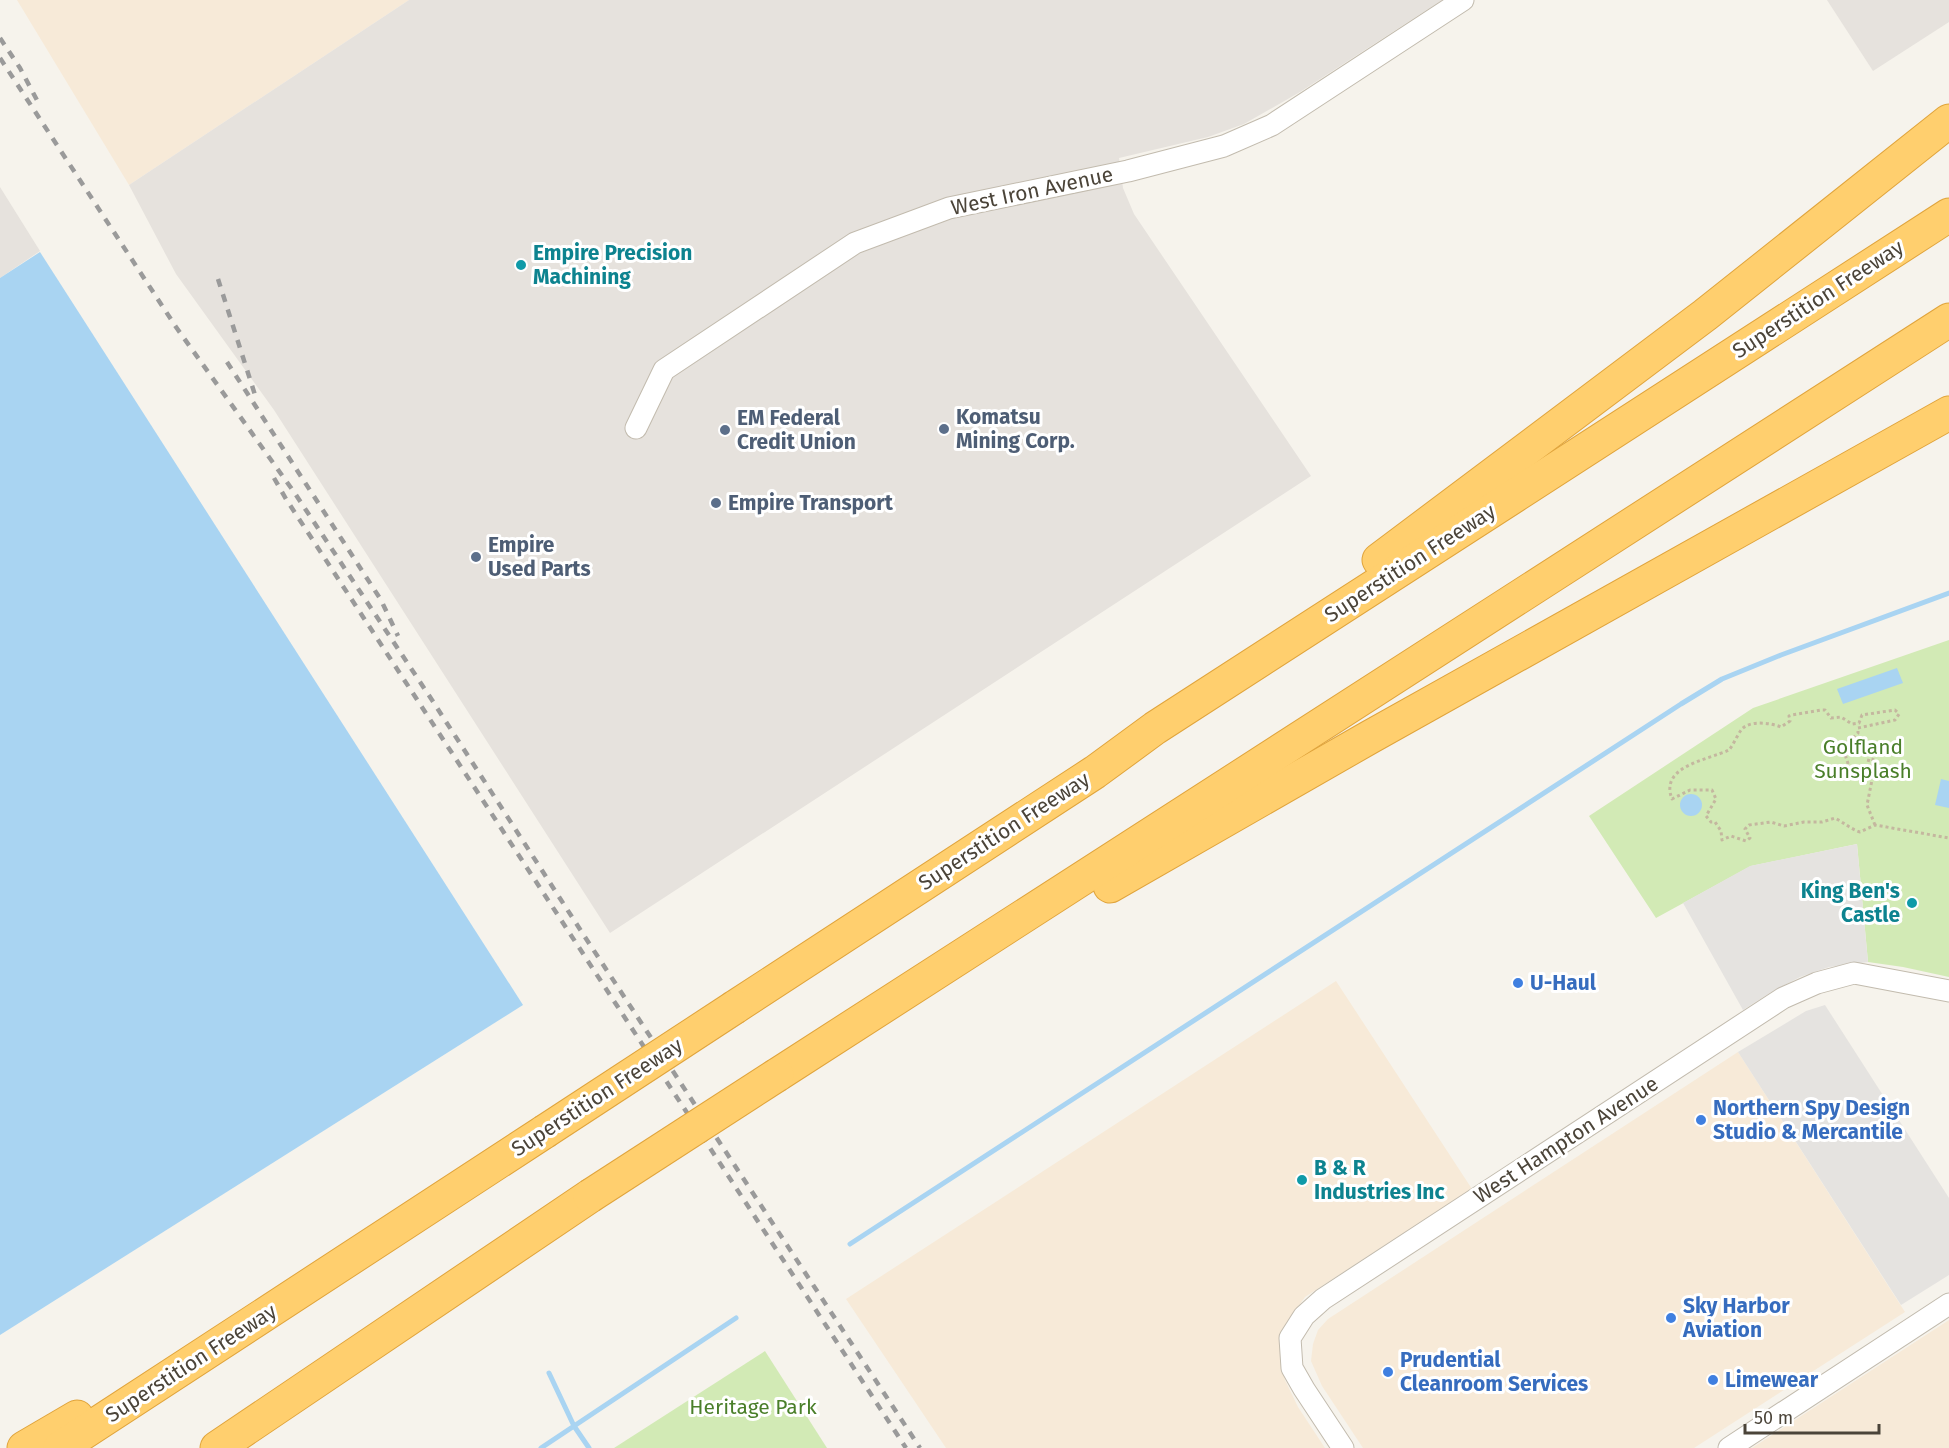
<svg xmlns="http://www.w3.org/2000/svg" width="1949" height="1448" viewBox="0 0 1949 1448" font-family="'Fira Sans',sans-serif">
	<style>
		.commercial { fill: #f7ead8 }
		.industrial { fill: #e6e2dd }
		.green { fill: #d2eab5 }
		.parking { fill: #e5e3e0 }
		.water { fill: #a9d4f2 }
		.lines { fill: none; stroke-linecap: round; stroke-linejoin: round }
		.stream { stroke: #a9d4f2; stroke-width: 5 }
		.street-casing { stroke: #c2bbae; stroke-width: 23 }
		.highway-casing { stroke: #e0a43c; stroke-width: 35 }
		.path { stroke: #c4b79f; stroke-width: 3; stroke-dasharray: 3 3; stroke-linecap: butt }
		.street { stroke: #fff; stroke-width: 21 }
		.highway { stroke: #ffcf6e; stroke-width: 33 }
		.rail { stroke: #9a9a9a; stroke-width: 4.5; stroke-dasharray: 8 8; stroke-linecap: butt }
		.highway-bridge-casing { stroke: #e0a43c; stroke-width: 35; stroke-linecap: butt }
		.highway-bridge { stroke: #ffcf6e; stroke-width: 33 }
		.culture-dot { fill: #0f9aa8; stroke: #fff; stroke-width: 2 }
		.service-dot { fill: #5c6f8a; stroke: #fff; stroke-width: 2 }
		.shop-dot { fill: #3f7fe0; stroke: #fff; stroke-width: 2 }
		.labels { text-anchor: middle; stroke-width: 6; stroke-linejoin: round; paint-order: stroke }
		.street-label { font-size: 21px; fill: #4b4439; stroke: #fff }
		.culture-label { font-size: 21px; font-weight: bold; fill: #0d838f; stroke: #fff; text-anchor: start }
		.service-label { font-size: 21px; font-weight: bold; fill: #4e5e75; stroke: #fff; text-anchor: start }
		.park-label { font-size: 21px; fill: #4a7f2a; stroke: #fff }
		.shop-label { font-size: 21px; font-weight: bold; fill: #366cbe; stroke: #fff; text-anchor: start }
	</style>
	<rect width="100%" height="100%" fill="#f6f3ec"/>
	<g class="commercial">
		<path d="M17,0H409L129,185Z"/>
		<path d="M1336,981L1472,1189L1305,1297L1296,1310L1288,1325L1281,1344L1280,1359L1285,1380L1298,1407L1325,1448H946L846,1299Z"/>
		<path d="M1738,1052L1905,1312L1694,1448H1363L1322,1386L1311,1361L1313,1344L1318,1330L1328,1319Z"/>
		<path d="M1949,1320V1448H1752Z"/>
	</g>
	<g class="industrial">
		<path d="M409,0H1442L1300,92L1244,124L1208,137L1119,158L1123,188L1134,214L1311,476L610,933L274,410L176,274L129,185Z"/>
		<path d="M1827,0H1949V22L1873,71Z"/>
		<path d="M0,187L40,251L0,278Z"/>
	</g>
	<g class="green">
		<path d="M1949,640V977L1903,967L1868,962L1857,844L1751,866L1656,918L1589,816L1753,708Z"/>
		<path d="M765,1351L827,1448H614Z"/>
	</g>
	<g class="parking">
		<path d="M1857,844L1868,962L1829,967L1800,977L1773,991L1743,1010L1683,903L1750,866Z"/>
		<path d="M1825,1005L1949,1198V1275L1901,1305L1738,1052L1806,1011Z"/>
	</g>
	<g class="water">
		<path d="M40,252L523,1005L0,1335V278Z"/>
		<path d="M1897,668L1903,683L1843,704L1837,689Z"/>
		<path d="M1941,779L1949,781V808L1935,805Z"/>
		<circle cx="1691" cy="805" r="11"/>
	</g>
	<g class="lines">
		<g class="stream">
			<path d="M850,1244L1681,704L1722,679L1781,655L1949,593"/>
			<path d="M549,1373L574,1426L589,1448"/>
			<path d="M541,1448L736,1318"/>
		</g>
		<g class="street-casing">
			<g id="street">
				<path d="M636,428L664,370L855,243L949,208L1128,171L1224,146L1272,125L1463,0"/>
				<path d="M1343,1448L1304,1389L1292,1368L1290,1338L1304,1316L1323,1299L1783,998L1817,983L1854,973L1949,991"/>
				<path d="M1729,1448L1949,1304"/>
			</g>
		</g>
		<g class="highway-casing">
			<g id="highway">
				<path d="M1379,560L1705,315L1949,121"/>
				<path d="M1110,886L1370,737L1949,413"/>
				<path d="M735,1007L1095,772L1155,728L1949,215"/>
				<path d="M777,1075L1949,320"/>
				<path d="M24,1448L77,1417"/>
				<path d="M60,1448L544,1132"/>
				<path d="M217,1448L590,1196"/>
			</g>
		</g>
		<path class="path" d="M1875,825L1867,805L1872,780L1873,759L1877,750L1872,747L1866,770L1863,773L1853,772L1849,769C1849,762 1841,750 1846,744C1849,740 1855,737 1858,733V728L1895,720L1899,714L1895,710L1862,715L1859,723L1852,724L1841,717L1831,718L1825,710H1821L1792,715L1789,716L1790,721L1781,727C1771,723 1750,720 1742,729C1737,735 1734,744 1729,750C1708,760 1659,766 1672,799L1690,790H1712L1716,799L1706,816L1711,822H1715L1721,831L1722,840L1731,836L1746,841L1750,838L1745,829L1749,825L1771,822L1784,826L1804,822H1822L1835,818C1844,823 1851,829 1860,832L1875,825L1949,838"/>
		<use href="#street" class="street"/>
		<use href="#highway" class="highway"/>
		<g class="rail">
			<path d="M0,38L20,68L39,104"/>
			<path d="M0,58L176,327L294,492L432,700L583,934L920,1448"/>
			<path d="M218,279L256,398"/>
			<path d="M227,362L381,600L398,636"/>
			<path d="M274,478L286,499L906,1448"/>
		</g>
		<g class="highway-bridge-casing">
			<g id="highway-bridge">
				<path d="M544,1132L735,1007"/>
				<path d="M590,1196L777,1075"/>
			</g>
		</g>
		<use href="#highway-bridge" class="highway-bridge"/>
	</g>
	<g class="culture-dot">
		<circle cx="521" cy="265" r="6"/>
		<circle cx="1912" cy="903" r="6"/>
		<circle cx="1302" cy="1180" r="6"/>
	</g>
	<g class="service-dot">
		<circle cx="944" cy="429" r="6"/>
		<circle cx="725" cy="430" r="6"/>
		<circle cx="716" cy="503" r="6"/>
		<circle cx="476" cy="557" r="6"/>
	</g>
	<g class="shop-dot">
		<circle cx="1518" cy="983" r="6"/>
		<circle cx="1701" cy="1120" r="6"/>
		<circle cx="1671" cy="1318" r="6"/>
		<circle cx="1388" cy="1372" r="6"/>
		<circle cx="1713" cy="1380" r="6"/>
	</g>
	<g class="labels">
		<g class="street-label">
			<text transform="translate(1032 191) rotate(-12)" y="7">West Iron Avenue</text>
			<text transform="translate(1818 299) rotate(-33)" y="7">Superstition Freeway</text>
			<text transform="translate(1410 563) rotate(-33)" y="7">Superstition Freeway</text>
			<text transform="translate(1004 831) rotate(-33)" y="7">Superstition Freeway</text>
			<text transform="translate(597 1097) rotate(-33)" y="7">Superstition Freeway</text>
			<text transform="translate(1566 1140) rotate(-33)" y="7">West Hampton Avenue</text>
			<text transform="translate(191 1363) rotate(-33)" y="7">Superstition Freeway</text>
		</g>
		<g class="culture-label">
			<text x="533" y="260">Empire Precision<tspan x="533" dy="24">Machining</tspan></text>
			<text x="1900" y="898" text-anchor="end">King Ben's<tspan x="1900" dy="24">Castle</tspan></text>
			<text x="1314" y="1175">B &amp; R<tspan x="1314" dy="24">Industries Inc</tspan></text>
		</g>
		<g class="service-label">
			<text x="956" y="424">Komatsu<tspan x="956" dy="24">Mining Corp.</tspan></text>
			<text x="737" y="425">EM Federal<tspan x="737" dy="24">Credit Union</tspan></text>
			<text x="728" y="510">Empire Transport</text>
			<text x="488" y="552">Empire<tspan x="488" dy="24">Used Parts</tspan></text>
		</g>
		<g class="park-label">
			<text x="1863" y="754">Golfland<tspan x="1863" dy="24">Sunsplash</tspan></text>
			<text x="753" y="1414">Heritage Park</text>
		</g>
		<g class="shop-label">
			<text x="1530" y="990">U-Haul</text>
			<text x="1713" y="1115">Northern Spy Design<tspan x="1713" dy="24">Studio &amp; Mercantile</tspan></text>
			<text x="1683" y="1313">Sky Harbor<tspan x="1683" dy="24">Aviation</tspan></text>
			<text x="1400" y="1367">Prudential<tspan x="1400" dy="24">Cleanroom Services</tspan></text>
			<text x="1725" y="1387">Limewear</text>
		</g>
	</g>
	<path d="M1745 1424v9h134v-9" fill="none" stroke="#4b4439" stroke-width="3"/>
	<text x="1754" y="1424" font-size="18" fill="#4b4439" stroke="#ffffff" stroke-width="4.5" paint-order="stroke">50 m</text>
</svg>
